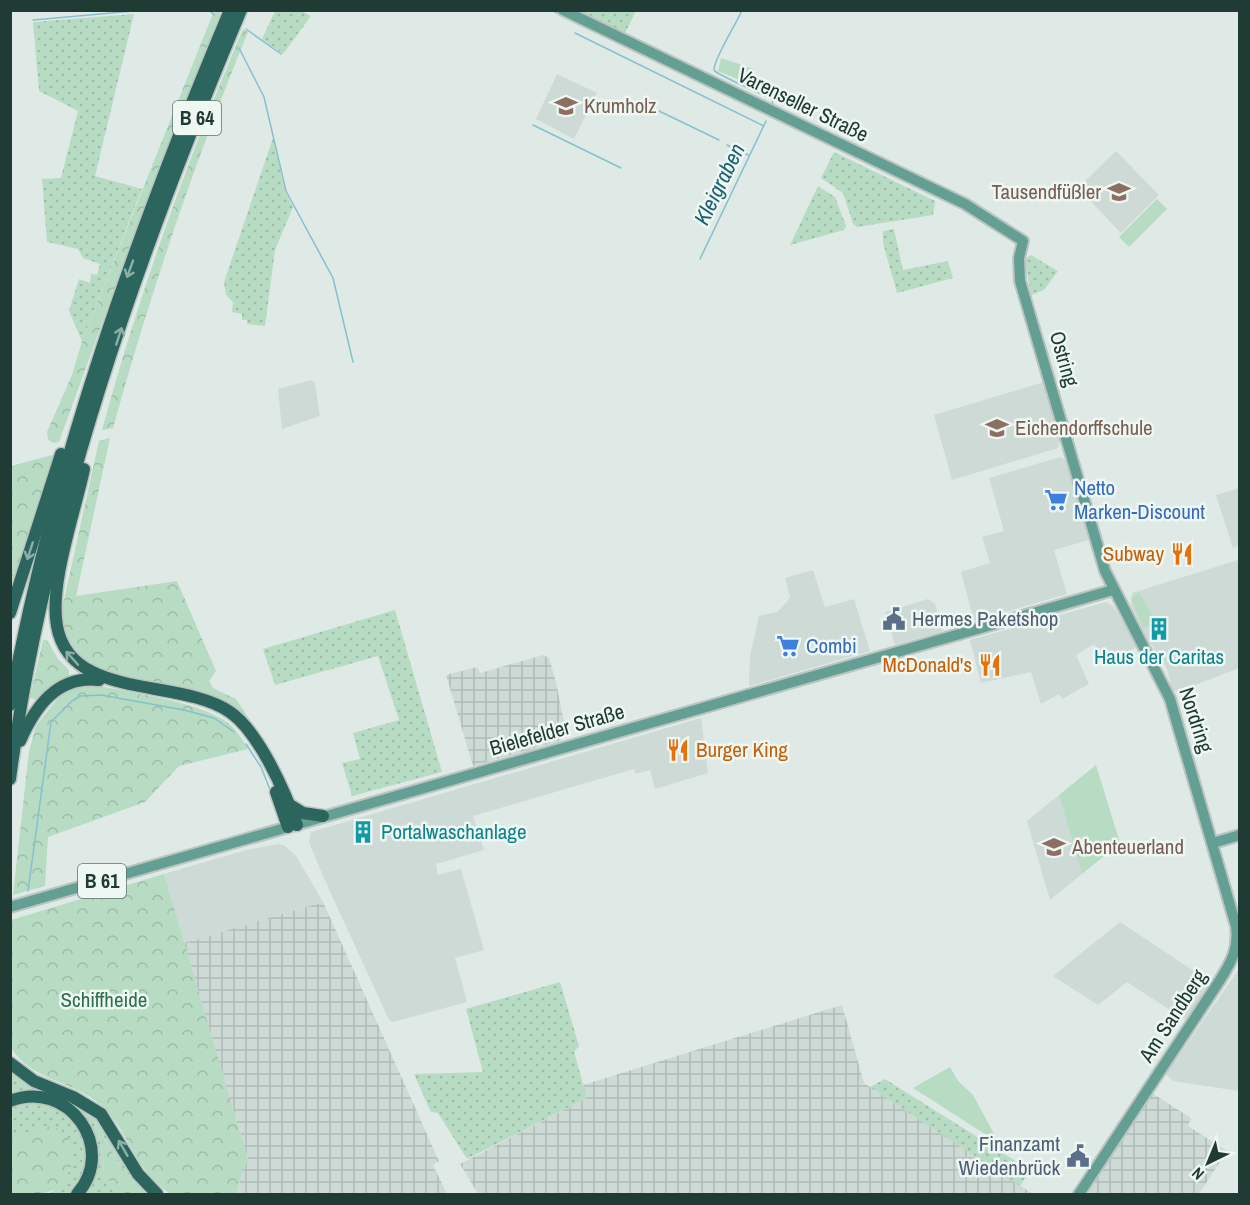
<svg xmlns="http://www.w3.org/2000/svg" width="1250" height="1205" viewBox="0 0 1250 1205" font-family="'Archivo Narrow',sans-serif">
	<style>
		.built { fill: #cddad5 }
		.industrial { fill: url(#industrial-grid) }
		.grass { fill: url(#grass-dots) }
		.forest { fill: url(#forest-crowns) }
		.green { fill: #b7dbc3 }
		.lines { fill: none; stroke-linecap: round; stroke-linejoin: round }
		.stream { stroke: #86c0cf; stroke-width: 1.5 }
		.major-casing { stroke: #bcc4c2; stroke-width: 14 }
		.highway-casing { stroke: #bcc4c2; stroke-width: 15 }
		.major { stroke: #639f93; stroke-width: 10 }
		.highway { stroke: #2c655d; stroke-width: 12 }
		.oneway { stroke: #8eaea8 }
		.labels { text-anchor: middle; stroke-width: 5; stroke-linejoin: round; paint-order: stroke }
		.shield { fill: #eff7f3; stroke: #5e736d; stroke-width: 1.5 }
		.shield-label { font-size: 20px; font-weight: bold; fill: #203a34 }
		.street-label { font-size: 21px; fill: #203a34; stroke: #eff7f3 }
		.education-label { font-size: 21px; fill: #785e54; stroke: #eff7f3; text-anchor: start }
		.shop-label { font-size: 21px; fill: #366cbe; stroke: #eff7f3; text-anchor: start }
		.food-label { font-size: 21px; fill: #c56008; stroke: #eff7f3; text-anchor: end }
		.service-label { font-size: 21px; fill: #4e5e75; stroke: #eff7f3; text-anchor: start }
		.culture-label { font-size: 21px; fill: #0d838f; stroke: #eff7f3 }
		.park-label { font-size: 21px; fill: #2b7049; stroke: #eff7f3 }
		.water-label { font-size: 22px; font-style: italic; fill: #1b6174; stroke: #eff7f3 }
	</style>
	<defs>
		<pattern id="industrial-grid" width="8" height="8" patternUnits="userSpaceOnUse" patternTransform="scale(1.5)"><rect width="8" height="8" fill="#cddad5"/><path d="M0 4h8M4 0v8" fill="none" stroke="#b0bcb7"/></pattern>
		<pattern id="grass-dots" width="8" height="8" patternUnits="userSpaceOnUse" patternTransform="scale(1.5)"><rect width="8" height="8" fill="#b7dbc3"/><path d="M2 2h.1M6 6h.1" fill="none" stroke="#9dbda8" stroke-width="1.8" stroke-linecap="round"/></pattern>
		<pattern id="forest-crowns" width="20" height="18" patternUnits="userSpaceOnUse" patternTransform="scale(1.5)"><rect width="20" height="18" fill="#b7dbc3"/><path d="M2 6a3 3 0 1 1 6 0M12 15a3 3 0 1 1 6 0" fill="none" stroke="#9dbda8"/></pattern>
	</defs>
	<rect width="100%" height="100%" fill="#dfeae6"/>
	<g class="built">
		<path d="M557,74L597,93L574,139L536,119Z"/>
		<path d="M1116,151L1159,195L1121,233L1078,188Z"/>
		<path d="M311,380L315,383L320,416L282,429L278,389Z"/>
		<path d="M1044,382L1060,440L1058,448L952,480L934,415Z"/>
		<path d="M1060,457L1067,461L1089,540L1054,550L1067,594L974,621L961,572L990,563L982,537L1004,531L989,478Z"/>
		<path d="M1239,488V546L1233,548L1216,495Z"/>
		<path d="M1238,560L1239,668L1177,692L1172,689L1167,669L1147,638L1131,605L1132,593Z"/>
		<path d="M813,570L825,607L854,599L870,651L749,686L750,656L759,616L777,612L787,602L790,596L785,578Z"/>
		<path d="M928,599L935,604L943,631L895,645L885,612Z"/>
		<path d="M1106,602L1113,606L1138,646L1107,666L1094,644L1076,655L1089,684L1062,699L1059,694L1041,704L1031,672L981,683L970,640Z"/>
		<path d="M701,718L708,773L655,789L650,770L636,774L634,769L473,816L484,850L436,864L438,875L461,869L484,950L455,958L467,1002L393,1022L389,1020L323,876L309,842L311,832Z"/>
		<path d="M1059,795L1082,874L1050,900L1027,821Z"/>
		<path d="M278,844L285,846L296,856L323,902L184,943L164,874L246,850Z"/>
		<path d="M1120,922L1212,983L1187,1021L1127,982L1098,1005L1053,976Z"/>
		<path d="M1239,969V1091L1173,1081L1166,1074Z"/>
	</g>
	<g class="industrial">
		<path d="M543,655L549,658L556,682L566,732L564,737L560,741L473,766L446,675L477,667L480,673Z"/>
		<path d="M323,902L439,1161L433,1165L447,1194H236L244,1165L249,1163L184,943Z"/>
		<path d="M842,1005L864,1083L1033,1194H478L460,1164L587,1098L583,1085Z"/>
		<path d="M1152,1093L1191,1118L1188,1126L1227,1151L1199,1194H1085Z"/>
	</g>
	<g class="grass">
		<path d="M275,11H301L311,16L283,54L262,39Z"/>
		<path d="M580,11H636L625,33Z"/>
		<path d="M134,14L95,176L142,189L82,341L69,311L79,279L90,283L91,274L97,275L100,264L83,258L78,249L47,242L42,179L61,178L78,111L39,91L33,22Z"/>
		<path d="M273,138L285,191L293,207L275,250L265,326L247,324V320H242V314L232,312L233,302L226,295L224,282Z"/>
		<path d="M834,152L935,201L933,215L857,227L853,224L843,193L821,178Z"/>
		<path d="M818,186L835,197L846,226L844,230L790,245Z"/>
		<path d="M894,229L903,270L948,261L953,278L897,293L883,243V231Z"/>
		<path d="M1031,255L1058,271L1044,290L1031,295L1025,259Z"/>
		<path d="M395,610L442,772L352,796L342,763L360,759L353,733L399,720L378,656L275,685L263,649Z"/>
		<path d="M560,982L579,1046L574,1052L587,1098L467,1159L438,1113L431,1112L414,1074L483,1072L466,1009Z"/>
		<path d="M10,1067L97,1118L151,1194H142L116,1159L96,1122L94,1124L102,1141L104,1173L117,1194H83L95,1169L76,1108L11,1098Z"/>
		<path d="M885,1079L1030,1170L1020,1186L870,1087Z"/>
		<path d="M25,1102H43L73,1117L88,1147L86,1171L71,1194H47L54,1191L40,1126L11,1142L10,1107Z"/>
	</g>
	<g class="forest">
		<path d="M214,11H221L143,210L59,442L53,443L48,439L47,432L72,375L82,341Z"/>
		<path d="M243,29L248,32C195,161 150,294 113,428L102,430C139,293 188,159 243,29Z"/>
		<path d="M110,438L76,596L177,581L216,671L209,681L213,688L236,699L253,725L241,714L101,671L76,656L63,634L62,609L99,441Z"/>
		<path d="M56,454L11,594V466Z"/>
		<path d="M43,640H47L58,659L69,670V677L38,700L30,698Z"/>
		<path d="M94,685C131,693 199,701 228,723C237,730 242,739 248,749L179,766L145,802L48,837L45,886L13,895L29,751L36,726L59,697L76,687Z"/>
		<path d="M164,874L249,1163L244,1165L236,1194H170C161,1187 151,1178 144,1168C127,1146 119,1117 96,1101C68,1080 29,1079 11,1047V920Z"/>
		<path d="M96,1122L116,1159L142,1194H117L104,1173L102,1141L94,1124Z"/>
		<path d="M40,1125L60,1129L74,1145C70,1194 53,1195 11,1194V1142Z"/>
	</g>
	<g class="green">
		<path d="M721,58L754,69L752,85L718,71Z"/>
		<path d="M1157,199L1167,209L1129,247L1119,237Z"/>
		<path d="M1139,592L1156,621L1143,628L1131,599Z"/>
		<path d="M1096,765L1120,843L1082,874L1059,795Z"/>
		<path d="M950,1067L958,1081L973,1095L999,1143L913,1088Z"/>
	</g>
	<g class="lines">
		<g class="stream">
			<path d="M209,10L214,15"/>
			<path d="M551,10L577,23"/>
			<path d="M577,10L603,23"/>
			<path d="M742,10C736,25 714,58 714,70C717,75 762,94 772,99L773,105"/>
			<path d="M33,20L145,10"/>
			<path d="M246,29L281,54"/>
			<path d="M575,33L764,126"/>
			<path d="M239,48L264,97L286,191L333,278L353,362"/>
			<path d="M728,95L772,117"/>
			<path d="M659,111L719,140"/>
			<path d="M777,119L939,197"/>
			<path d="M533,125L621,168"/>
			<path d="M727,145L748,155"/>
			<path d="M700,259L766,121"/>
			<path d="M246,744L261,767L271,792"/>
			<path d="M28,891L51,722L72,701L80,696L101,695L184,710L214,718L234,732"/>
		</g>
		<g class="major-casing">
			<g id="major">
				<path d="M563,10L965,204L1023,241L1019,258L1020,281L1105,571L1170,699L1236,926C1239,948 1232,961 1220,980L1079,1194"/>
				<path d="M1213,843L1240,835"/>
				<path d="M10,907L1113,590"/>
			</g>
		</g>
		<g class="highway-casing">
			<g id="highway">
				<path d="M84,469C75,512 49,584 57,626C70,701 179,677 230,712C259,732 285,792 297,825"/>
				<path d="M10,613L61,454"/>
				<path d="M10,705C53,465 136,234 230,10"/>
				<path d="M20,741C35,707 57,675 99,680"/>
				<path d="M10,779C44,517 139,253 241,10"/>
				<path d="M276,792L288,827"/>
				<path d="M290,805L303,813L323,816"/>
				<path d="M10,1063L34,1081L73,1097L101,1114L138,1174L157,1194"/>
				<path d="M10,1101C68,1078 118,1148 77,1194"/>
			</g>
		</g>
		<use href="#major" class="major"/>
		<use href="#highway" class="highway"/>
	</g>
	<defs><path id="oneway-shaft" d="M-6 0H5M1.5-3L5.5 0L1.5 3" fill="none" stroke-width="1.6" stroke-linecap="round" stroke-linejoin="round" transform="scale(1.5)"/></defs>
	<g class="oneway">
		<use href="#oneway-shaft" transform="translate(130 269) rotate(110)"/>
		<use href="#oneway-shaft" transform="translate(119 336) rotate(-72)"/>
		<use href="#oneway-shaft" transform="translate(30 551) rotate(108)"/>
		<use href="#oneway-shaft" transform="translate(72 658) rotate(-132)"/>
		<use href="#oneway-shaft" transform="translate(123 1148) rotate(-120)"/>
	</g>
	<defs>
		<g id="school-bare" transform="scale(1.8)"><path d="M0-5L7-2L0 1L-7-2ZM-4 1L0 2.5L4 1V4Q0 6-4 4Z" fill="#8d6e63" stroke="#eff7f3" stroke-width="2.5" paint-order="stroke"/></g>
		<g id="supermarket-bare" transform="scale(1.8)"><path d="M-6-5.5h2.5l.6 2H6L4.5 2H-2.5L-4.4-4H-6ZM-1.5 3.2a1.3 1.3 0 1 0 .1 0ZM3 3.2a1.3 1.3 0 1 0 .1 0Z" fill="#3f7fe0" stroke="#eff7f3" stroke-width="2.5" paint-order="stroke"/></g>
		<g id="restaurant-bare" transform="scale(1.8)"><path d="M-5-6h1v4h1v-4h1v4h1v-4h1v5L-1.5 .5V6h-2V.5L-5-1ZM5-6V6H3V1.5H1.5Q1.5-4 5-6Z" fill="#e8710a" stroke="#eff7f3" stroke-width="2.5" paint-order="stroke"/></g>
		<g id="civic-bare" transform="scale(1.8)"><path d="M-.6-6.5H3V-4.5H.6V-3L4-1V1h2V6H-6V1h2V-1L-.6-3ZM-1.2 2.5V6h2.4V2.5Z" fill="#5c6f8a" stroke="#eff7f3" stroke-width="2.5" paint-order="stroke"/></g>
		<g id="building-bare" transform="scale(1.8)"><path d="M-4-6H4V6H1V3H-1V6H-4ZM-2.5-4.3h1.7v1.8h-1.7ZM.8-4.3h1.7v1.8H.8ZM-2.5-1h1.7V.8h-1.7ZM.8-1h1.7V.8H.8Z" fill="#0f9aa8" stroke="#eff7f3" stroke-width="2.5" paint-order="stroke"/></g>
	</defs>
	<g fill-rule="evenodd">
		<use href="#school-bare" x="566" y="106"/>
		<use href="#school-bare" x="1119" y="192"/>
		<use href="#school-bare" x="997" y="428"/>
		<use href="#supermarket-bare" x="1056" y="500"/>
		<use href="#restaurant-bare" x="1182" y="554"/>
		<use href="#civic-bare" x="894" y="619"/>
		<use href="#building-bare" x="1159" y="629"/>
		<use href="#supermarket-bare" x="788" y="646"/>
		<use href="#restaurant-bare" x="990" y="665"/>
		<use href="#restaurant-bare" x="678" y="750"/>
		<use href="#building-bare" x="363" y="832"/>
		<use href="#school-bare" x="1054" y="847"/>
		<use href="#civic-bare" x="1078" y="1156"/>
	</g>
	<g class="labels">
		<g class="shield">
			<rect x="173" y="101" width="48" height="34" rx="4.5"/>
			<rect x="78" y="864" width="48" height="34" rx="4.5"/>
		</g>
		<g class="shield-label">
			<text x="197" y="125">B 64</text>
			<text x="102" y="888">B 61</text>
		</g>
		<g class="street-label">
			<text transform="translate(803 105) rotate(26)" y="7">Varenseller Straße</text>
			<text transform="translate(1064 359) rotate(74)" y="7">Ostring</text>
			<text transform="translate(1196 720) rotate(72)" y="7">Nordring</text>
			<text transform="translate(557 730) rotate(-16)" y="7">Bielefelder Straße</text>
			<text transform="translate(1173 1016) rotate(-57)" y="7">Am Sandberg</text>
		</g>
		<g class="education-label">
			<text x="584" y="113">Krumholz</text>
			<text x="1101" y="199" text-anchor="end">Tausendfüßler</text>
			<text x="1015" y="435">Eichendorffschule</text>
			<text x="1072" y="854">Abenteuerland</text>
		</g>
		<g class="shop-label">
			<text x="1074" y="495">Netto<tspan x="1074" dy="24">Marken-Discount</tspan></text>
			<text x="806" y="653">Combi</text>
		</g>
		<g class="food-label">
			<text x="1164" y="561">Subway</text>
			<text x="972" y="672">McDonald's</text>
			<text x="696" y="757" text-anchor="start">Burger King</text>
		</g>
		<g class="service-label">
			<text x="912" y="626">Hermes Paketshop</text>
			<text x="1060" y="1151" text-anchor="end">Finanzamt<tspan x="1060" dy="24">Wiedenbrück</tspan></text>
		</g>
		<g class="culture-label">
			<text x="1159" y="664">Haus der Caritas</text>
			<text x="381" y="839" text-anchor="start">Portalwaschanlage</text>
		</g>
		<g class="park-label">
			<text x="104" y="1007">Schiffheide</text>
		</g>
		<g class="water-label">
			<text transform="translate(719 184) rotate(-64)" y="8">Kleigraben</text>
		</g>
	</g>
	<rect width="1250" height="1205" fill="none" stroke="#203a34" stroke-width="24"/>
	<g transform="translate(1208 1163) rotate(223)" stroke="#eff7f3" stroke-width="4.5" paint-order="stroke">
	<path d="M0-4.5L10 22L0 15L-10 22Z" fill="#203a34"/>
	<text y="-9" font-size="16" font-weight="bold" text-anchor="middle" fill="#203a34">N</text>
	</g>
</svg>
